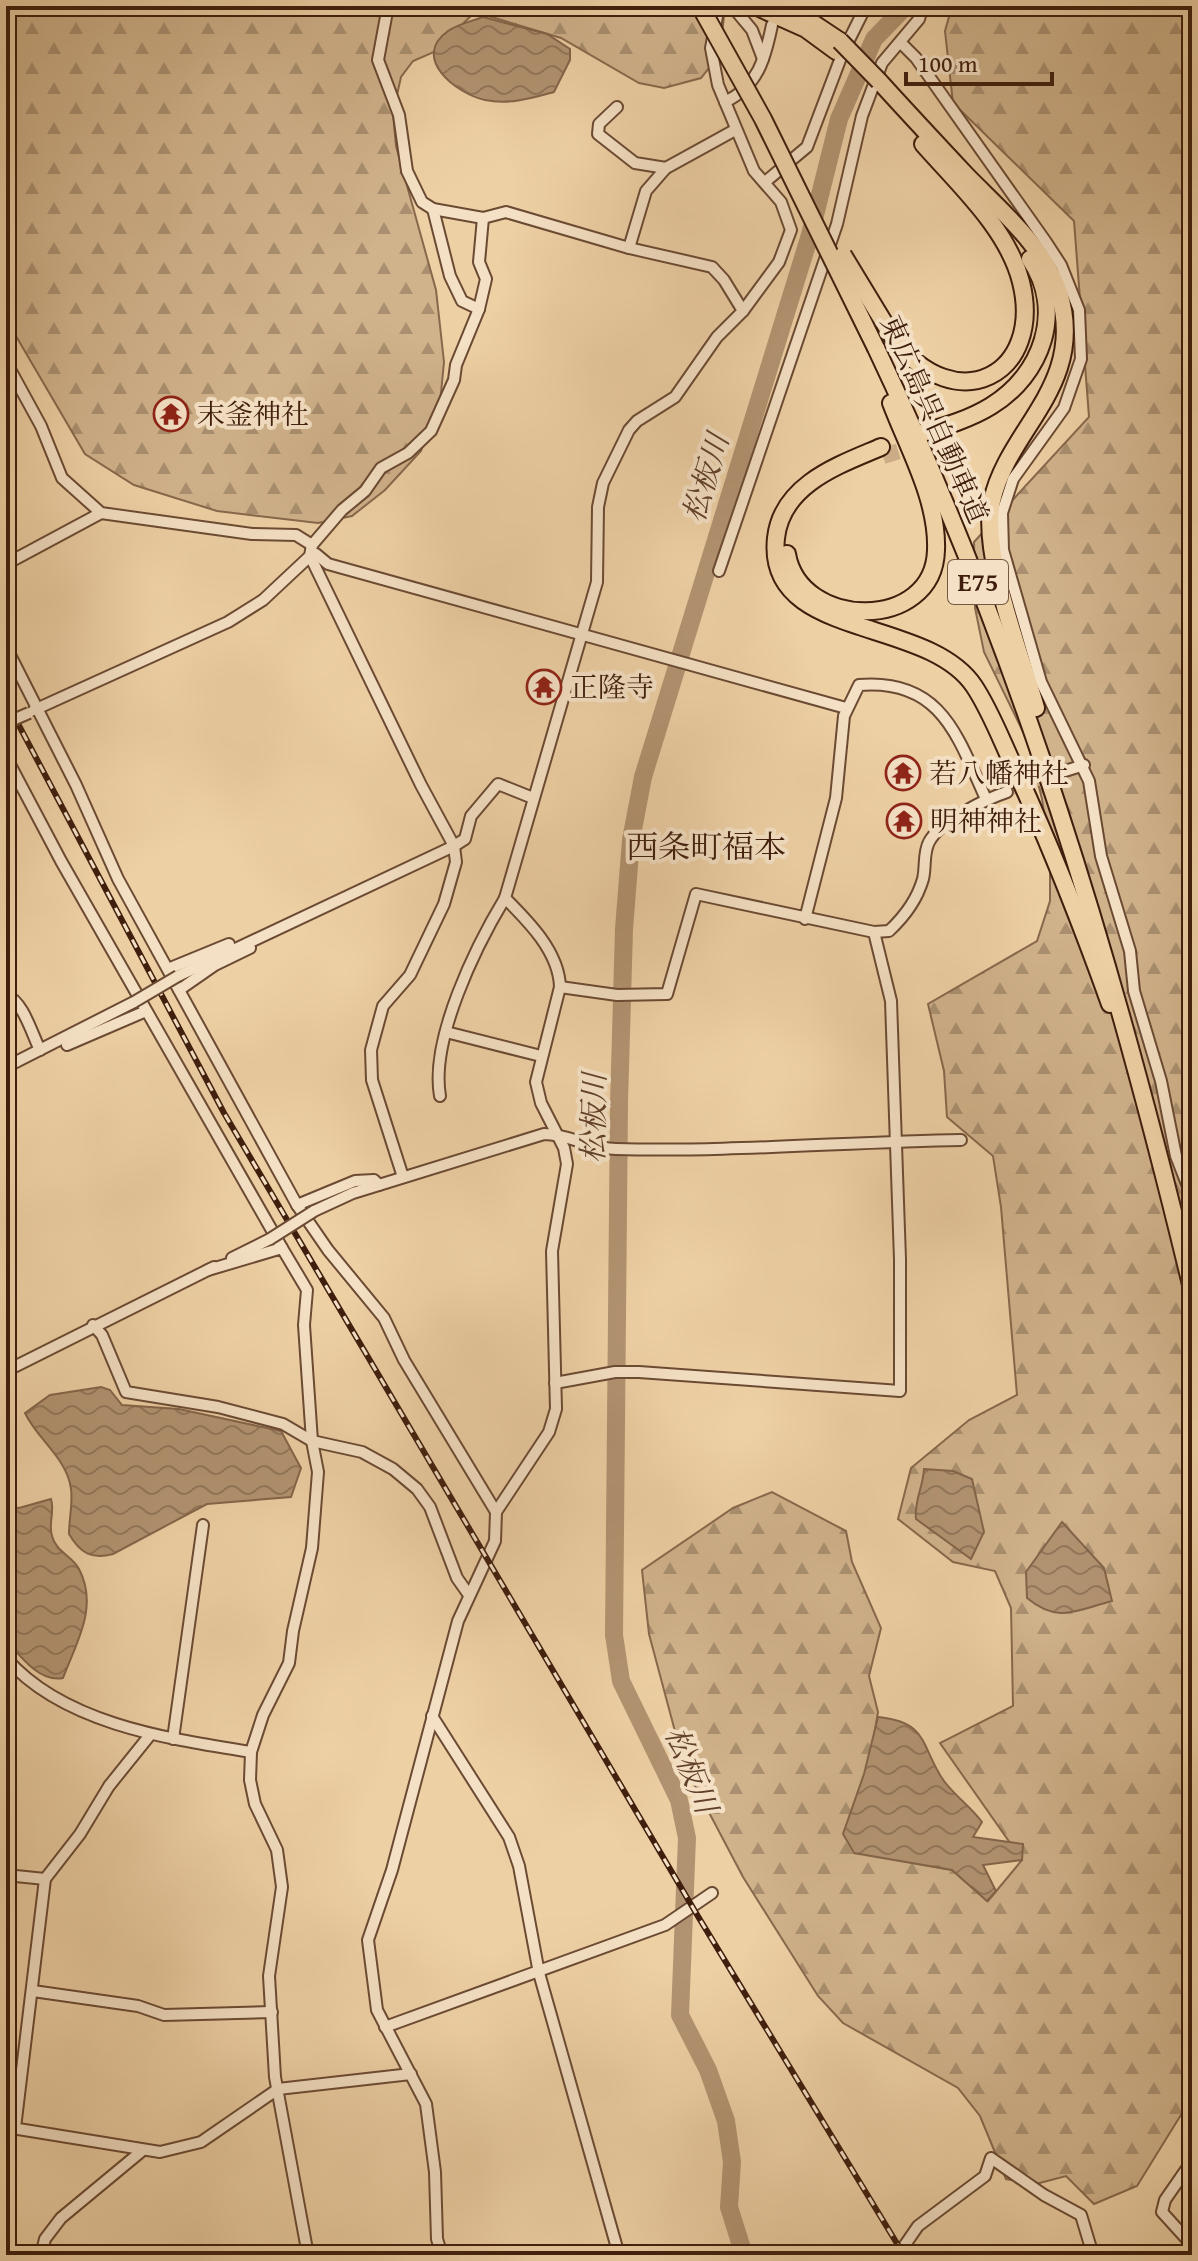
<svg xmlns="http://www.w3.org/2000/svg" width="1198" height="2261" viewBox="0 0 1198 2261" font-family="'Gentium Book Plus','Noto Serif JP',serif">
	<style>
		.forest { fill: url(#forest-firs); stroke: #88684c; stroke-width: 2 }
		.water { fill: url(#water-waves); stroke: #846449; stroke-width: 2 }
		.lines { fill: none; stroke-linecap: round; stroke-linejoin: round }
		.river { stroke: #b29371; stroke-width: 18 }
		.minor-tunnel { stroke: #cbac87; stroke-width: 10; stroke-dasharray: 10 5; stroke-linecap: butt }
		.highway-tunnel { stroke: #cbac87; stroke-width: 16; stroke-dasharray: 16 8; stroke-linecap: butt }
		.minor-casing { stroke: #6b4a33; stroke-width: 14 }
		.highway-casing { stroke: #3f1e0d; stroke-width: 20 }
		.minor { stroke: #f4e0c4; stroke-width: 10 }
		.highway { stroke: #eed0a5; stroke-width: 16 }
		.rail-casing { stroke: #3f1e0d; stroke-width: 6 }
		.rail { stroke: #f4e0c4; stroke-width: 3; stroke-dasharray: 9; stroke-linecap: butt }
		.minor-bridge-casing { stroke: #6b4a33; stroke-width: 14; stroke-linecap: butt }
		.highway-bridge-casing { stroke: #3f1e0d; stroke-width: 20; stroke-linecap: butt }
		.minor-bridge { stroke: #f4e0c4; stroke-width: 10 }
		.highway-bridge { stroke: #eed0a5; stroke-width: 16 }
		.labels { text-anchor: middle; stroke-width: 8; stroke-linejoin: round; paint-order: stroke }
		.shield { fill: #f4e0c4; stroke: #755844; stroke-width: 2 }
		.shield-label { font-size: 26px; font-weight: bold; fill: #3f1e0d }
		.poi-label { font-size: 28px; fill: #3f1e0d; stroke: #f4e0c4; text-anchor: start }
		.street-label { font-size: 28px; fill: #3f1e0d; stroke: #f4e0c4 }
		.water-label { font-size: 30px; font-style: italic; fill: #62412b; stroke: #f4e0c4 }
		.quarter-label { font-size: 32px; fill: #3f1e0d; stroke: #f4e0c4 }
	</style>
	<defs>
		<pattern id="forest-firs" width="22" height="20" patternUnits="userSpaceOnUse" patternTransform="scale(2)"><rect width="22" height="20" fill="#d0b28b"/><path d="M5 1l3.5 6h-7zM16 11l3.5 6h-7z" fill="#aa9070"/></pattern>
		<pattern id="water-waves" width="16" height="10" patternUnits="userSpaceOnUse" patternTransform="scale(2)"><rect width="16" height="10" fill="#b29371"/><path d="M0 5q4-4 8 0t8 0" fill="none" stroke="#92775b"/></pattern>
	</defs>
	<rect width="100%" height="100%" fill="#eed0a5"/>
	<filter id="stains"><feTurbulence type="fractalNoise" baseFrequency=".0025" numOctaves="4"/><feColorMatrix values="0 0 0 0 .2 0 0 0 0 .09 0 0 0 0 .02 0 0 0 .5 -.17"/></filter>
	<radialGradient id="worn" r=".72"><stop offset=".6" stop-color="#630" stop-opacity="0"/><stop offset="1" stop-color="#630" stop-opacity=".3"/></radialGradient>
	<g class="forest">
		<path d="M6,6H725L722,35L712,64L701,78L664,88L639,83L561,38L475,12L434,52L413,61L401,77L393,113L396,146L436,290L444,362L440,403L421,451L385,490L352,516L318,523L217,511L134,485L85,454L6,319Z"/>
		<path d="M952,6H1192V2097L1137,2186L1094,2204L1066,2176L1036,2184L1006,2179L980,2116L958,2088L843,2023L818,1996L743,1877L684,1765L649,1634L642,1570L733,1508L772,1492L846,1531L852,1562L881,1628L869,1676L878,1712L854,1852L952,1870L988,1901L1022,1860L940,1743L1013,1706L1011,1608L995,1571L953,1562L898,1519L911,1468L969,1420L1017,1395L1001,1207L993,1156L947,1117L944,1071L928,1004L1037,941L1050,901V854L1042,799L1027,740L984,652L975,608L974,542L1089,417L1074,221L953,103L945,31Z"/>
	</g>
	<g class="water">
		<path d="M483,17L547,34L570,49V60L554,92C532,98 509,105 485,100C457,94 410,58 448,31C458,24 472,21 483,17Z"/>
		<path d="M101,1387L110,1390L122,1405L179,1409L281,1431L301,1468L291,1497L207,1504L113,1554C92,1560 80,1553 69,1534C69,1519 73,1503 71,1489C67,1458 37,1439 25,1413L50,1395Z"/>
		<path d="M924,1469L953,1471L972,1479L984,1532L971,1559L916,1519C914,1500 923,1488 924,1469Z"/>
		<path d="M51,1499C55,1511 48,1524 52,1536C56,1552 72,1556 79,1569C99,1607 76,1643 63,1678C40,1683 20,1656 6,1640V1506L19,1508Z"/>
		<path d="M1062,1522L1104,1568L1112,1601C1077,1610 1058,1624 1027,1598L1026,1572Z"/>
		<path d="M878,1717C930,1722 920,1747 944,1781C955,1796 971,1807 982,1822L973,1837L1023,1844L1022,1860L983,1865L996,1891L987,1901L952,1870L854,1853L843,1834L864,1774Z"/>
	</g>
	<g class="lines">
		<path class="river" d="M744,2255L729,2207L732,2162L726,2121L708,2070L680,2015L687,1838L679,1800L621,1681L614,1635L619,1103L624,929L631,840L643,777L810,235L839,119L874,39L906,6"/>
		<path class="minor-tunnel" d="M1007,792L1065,771"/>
		<path class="highway-tunnel" d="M883,456L922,444"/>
		<g class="minor-casing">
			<g id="minor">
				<path d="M388,6L378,60L399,115L407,171L422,202L433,209L483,218L506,212L629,248L712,267L724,280L743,311"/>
				<path d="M732,6L752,30L763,59"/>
				<path d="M901,43L916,58L1046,242L1061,265L1079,310L1081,359L1064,408L1013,479L1002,513L1003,550L1041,682L1089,781L1101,856L1130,951L1134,991L1161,1081L1176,1156L1192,1197"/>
				<path d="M725,102C758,86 765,59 772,25"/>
				<path d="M617,107L599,124L598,134L635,163L666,168"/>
				<path d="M765,182L807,147L843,52L866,6"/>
				<path d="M433,209L450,276L462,301L479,309"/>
				<path d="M629,248L646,191L666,168L735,130"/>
				<path d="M6,362L41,426L62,478L101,513L252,534L296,535L312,545"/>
				<path d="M310,556L421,785L454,846L456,862L444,904L410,975L383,1006L371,1050L372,1080L403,1177"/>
				<path d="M310,556L316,554L328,564L846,708"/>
				<path d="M6,564L101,513"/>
				<path d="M719,571L837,224L862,116L882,63L919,19L923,6"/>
				<path d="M6,647L76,785L118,879L297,1205L328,1250L384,1318L404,1360L496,1512"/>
				<path d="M34,710L228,622L263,600L310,556L312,545L342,510L365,491L381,468L408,453L431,431L454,380L456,365L479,309L486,279L479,262L483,218"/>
				<path d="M6,757L61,861L282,1248"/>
				<path d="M1065,771L1084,765"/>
				<path d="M805,919L836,798L844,716L859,685C942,678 958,738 986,799"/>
				<path d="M874,932L889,931C904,917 917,900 923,879C926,867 923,853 929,842C940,821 986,799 1007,792"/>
				<path d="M168,969L229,944"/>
				<path d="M178,976L454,846L465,839L471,816L498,784L533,798"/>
				<path d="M179,990L215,965L250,948"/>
				<path d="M6,995C23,1001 32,1034 40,1050"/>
				<path d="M446,1032L541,1056"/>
				<path d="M67,1045L146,1011"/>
				<path d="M6,1067L134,1002"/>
				<path d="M440,1096C430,1039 476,946 505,898"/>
				<path d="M297,1205L355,1181L374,1180L379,1185"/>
				<path d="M314,1211L353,1193L544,1134C569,1134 591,1149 616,1149C731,1152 846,1142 961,1140"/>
				<path d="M232,1258L270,1239"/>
				<path d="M208,1270L282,1248L307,1290L304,1325L312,1441L318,1472L312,1548L293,1631L289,1663L263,1715L251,1752L250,1780L255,1804L277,1850L282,1887L269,1976L275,2077L308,2255"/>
				<path d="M93,1325L102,1335L126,1392L218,1407L283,1424L312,1441L362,1452L393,1469L417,1489L430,1507L457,1578L469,1595"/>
				<path d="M6,1371L214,1267"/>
				<path d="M555,1383L615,1372H639L900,1391V1259L891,1001L874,932L696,894L667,994L617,995L560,987"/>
				<path d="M6,1658C63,1724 169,1739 251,1752"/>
				<path d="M432,1716L509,1837L519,1866L539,1973L619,2255"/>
				<path d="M173,1739L203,1525"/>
				<path d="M6,1875L45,1879"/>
				<path d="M33,1991L138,2006L164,2015L272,2012"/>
				<path d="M385,2027L665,1925L712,1893"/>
				<path d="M6,2127L160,2152L201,2142L278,2089L411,2074"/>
				<path d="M15,2128L45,1879L80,1834L109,1786L150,1735"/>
				<path d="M1192,2161L1165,2200L1162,2212L1192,2245"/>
				<path d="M41,2255L45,2239L61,2218L143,2150"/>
				<path d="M442,2255L437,2239L435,2172L426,2104L377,2010L368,1940L392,1870L458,1621L495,1541L496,1512L549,1432L556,1409L552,1251L567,1164L564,1148L541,1103L536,1082L560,987C559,952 529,922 505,898L597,582L598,507L603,483L629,430L637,421L675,397L717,337L743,311L779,262L791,230L781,202L754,171L718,85L711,48L719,6"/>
				<path d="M898,2255L918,2226L985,2176L991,2158L1044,2195L1081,2215L1093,2255"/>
			</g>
		</g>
		<g class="highway-casing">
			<g id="highway">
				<path d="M755,6L806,29L836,51"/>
				<path d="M787,6L840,41"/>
				<path d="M879,81C908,113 937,144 966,175C1000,210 1044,246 1059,293C1087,385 1008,428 992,501C981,555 1021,654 1036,708"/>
				<path d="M894,339C957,421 1044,374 1021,282C1008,229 958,184 923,144"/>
				<path d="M876,348C1021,654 1113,960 1192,1289"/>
				<path d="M922,433C946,426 970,419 991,406C1042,375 1065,311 1030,259"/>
				<path d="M881,447C839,465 782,484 776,538C765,641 926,615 974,686C992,713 1003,745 1017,773C1052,849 1082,926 1110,1004"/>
				<path d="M787,554C800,630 934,632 936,550C938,500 908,448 891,403"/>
			</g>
		</g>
		<use href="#minor" class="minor"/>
		<use href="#highway" class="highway"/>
		<g class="rail-casing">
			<path id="rail" d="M6,701L224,1113L699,1918L904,2255"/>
		</g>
		<use href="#rail" class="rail"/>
		<g class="minor-bridge-casing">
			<g id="minor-bridge">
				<path d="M6,723L29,713"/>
				<path d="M134,1002L178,976"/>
				<path d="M270,1239L314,1211"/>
			</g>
		</g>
		<g class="highway-bridge-casing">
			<g id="highway-bridge">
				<path d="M700,6L763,119L876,348"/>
				<path d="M840,41L879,81"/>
				<path d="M843,255L894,339"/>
			</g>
		</g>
		<use href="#minor-bridge" class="minor-bridge"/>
		<use href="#highway-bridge" class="highway-bridge"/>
	</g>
	<defs>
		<g id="temple-ring" transform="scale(1.8)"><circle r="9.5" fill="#f4e0c4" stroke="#8f2418" stroke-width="1.5"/><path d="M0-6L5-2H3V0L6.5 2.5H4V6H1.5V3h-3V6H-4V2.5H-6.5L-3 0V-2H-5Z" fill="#8f2418"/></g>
	</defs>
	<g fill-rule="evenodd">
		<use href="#temple-ring" x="171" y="414"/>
		<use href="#temple-ring" x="544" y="687"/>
		<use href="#temple-ring" x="903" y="773"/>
		<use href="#temple-ring" x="904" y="821"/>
	</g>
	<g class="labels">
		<rect class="shield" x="948" y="560" width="60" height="44" rx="6"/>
		<g class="shield-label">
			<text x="978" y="591">E75</text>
		</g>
		<g class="poi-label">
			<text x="197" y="424">末釜神社</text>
			<text x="570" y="697">正隆寺</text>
			<text x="929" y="783">若八幡神社</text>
			<text x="930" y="831">明神神社</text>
		</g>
		<g class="street-label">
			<text transform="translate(935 419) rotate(66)" y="10">東広島呉自動車道</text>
		</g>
		<g class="water-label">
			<text transform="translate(706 478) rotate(-73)" y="10">松板川</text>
			<text transform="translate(594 1118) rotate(-89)" y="10">松板川</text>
			<text transform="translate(691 1770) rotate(68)" y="10">松板川</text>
		</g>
		<g class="quarter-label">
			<text x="706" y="858">西条町福本</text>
		</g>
	</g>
	<rect width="1198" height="2261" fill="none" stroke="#eed0a5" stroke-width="32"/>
	<rect x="8" y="8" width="1182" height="2245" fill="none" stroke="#3f1e0d" stroke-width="4"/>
	<rect x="16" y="16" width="1166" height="2229" fill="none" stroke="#3f1e0d" stroke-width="2"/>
	<path d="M906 72v12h146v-12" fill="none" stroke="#3f1e0d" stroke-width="4"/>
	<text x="918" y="72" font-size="24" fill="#3f1e0d" stroke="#f4e0c4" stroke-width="6" paint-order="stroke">100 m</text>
	<rect width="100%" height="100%" filter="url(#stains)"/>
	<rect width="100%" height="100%" fill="url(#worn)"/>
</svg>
